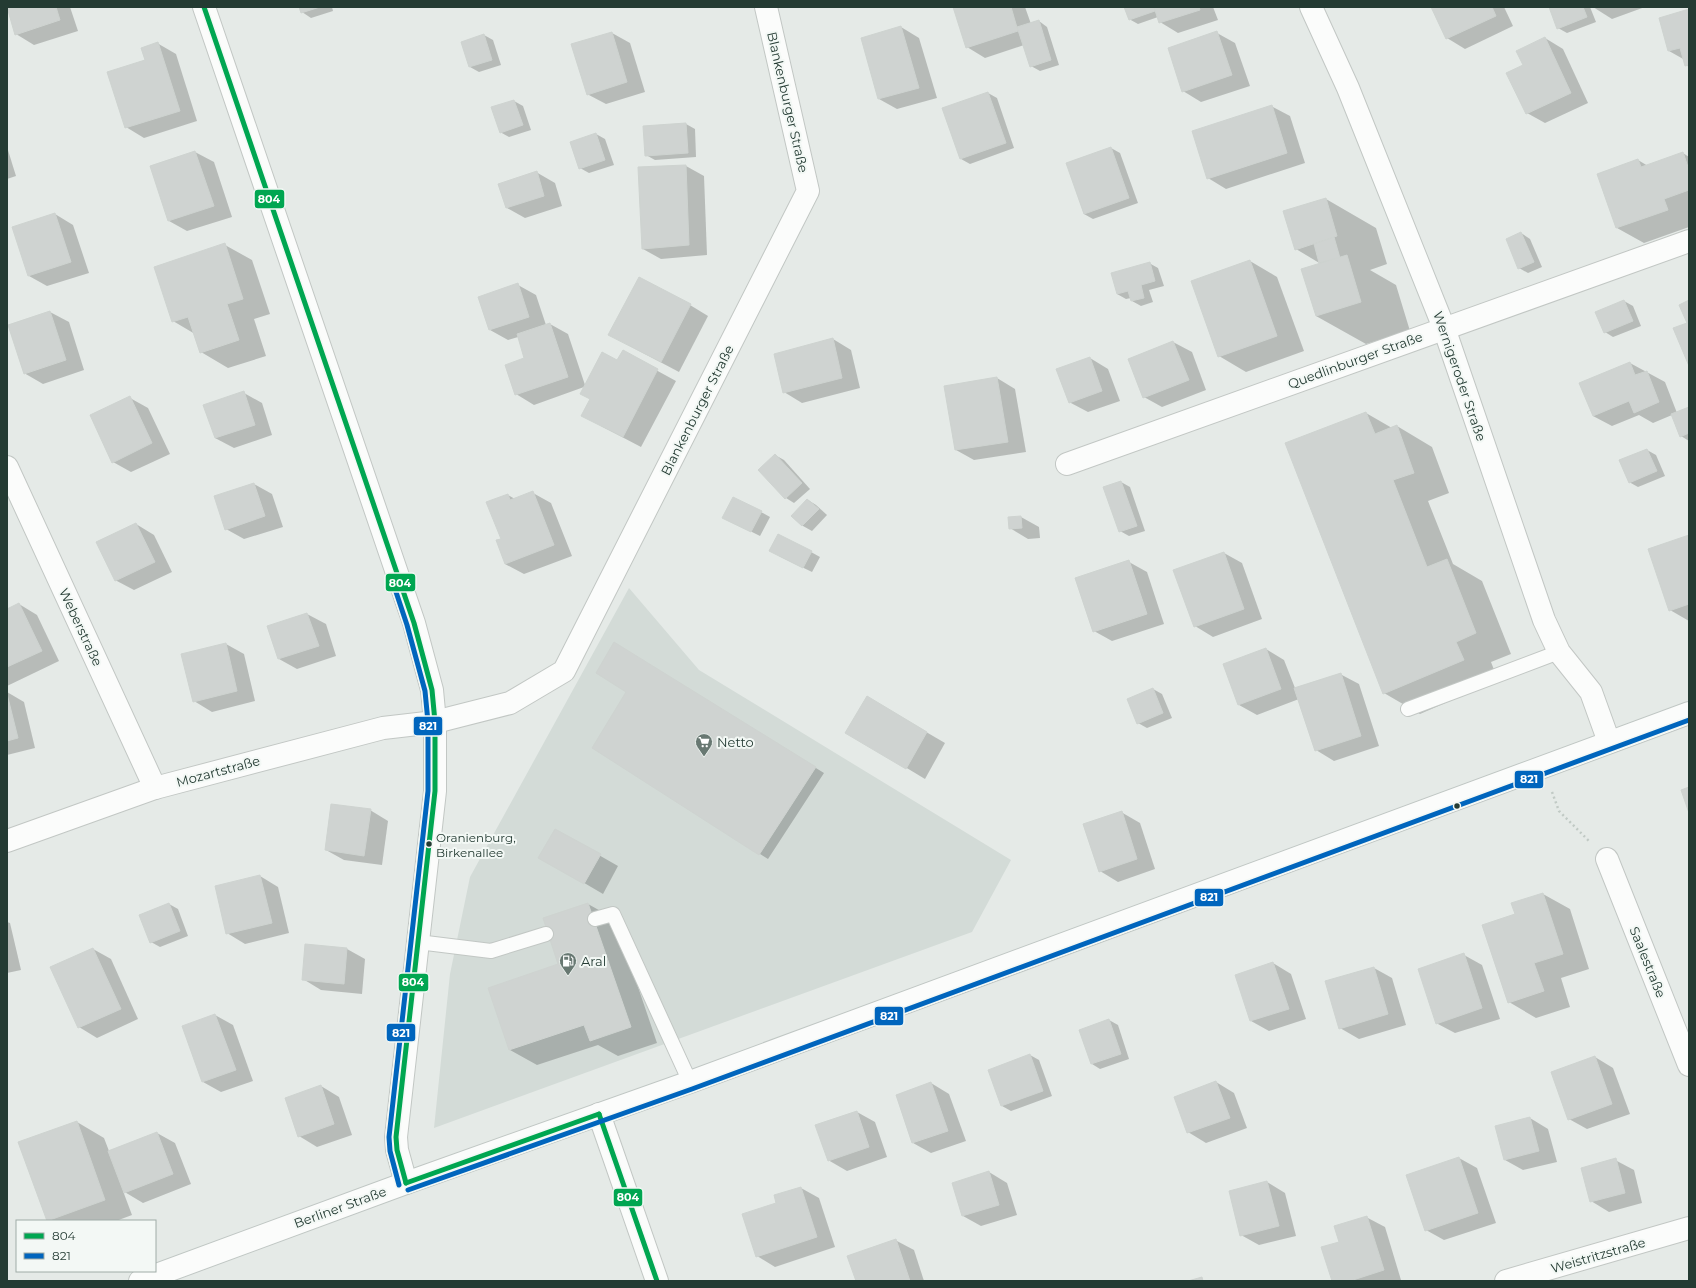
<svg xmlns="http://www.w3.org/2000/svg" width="1696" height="1288" viewBox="0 0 1696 1288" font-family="Montserrat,sans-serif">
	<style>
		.built { fill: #d3dbd7 }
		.shadow { fill: #0003 }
		.building { fill: #cfd3d1; stroke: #ced3d0 }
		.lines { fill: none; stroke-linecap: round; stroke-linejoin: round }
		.service-casing { stroke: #c2c7c4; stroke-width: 16 }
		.minor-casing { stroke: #c2c7c4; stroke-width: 24 }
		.secondary-casing { stroke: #c0c7c4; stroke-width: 24 }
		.path { stroke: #c1cac5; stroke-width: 2.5; stroke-dasharray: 2 3; stroke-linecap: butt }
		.service { stroke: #fbfcfb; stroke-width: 14 }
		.minor { stroke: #fbfcfb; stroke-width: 22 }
		.secondary { stroke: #fbfcfb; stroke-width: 22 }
		.bus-1-casing { stroke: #f3f8f5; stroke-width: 8 }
		.bus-2-casing { stroke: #f3f8f5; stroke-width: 8 }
		.bus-1 { stroke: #00a651; stroke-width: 5 }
		.bus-2 { stroke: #0065bd; stroke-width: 5 }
		.bus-dot { fill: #243b33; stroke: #f3f8f5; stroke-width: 1.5 }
		.labels { text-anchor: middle; stroke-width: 4; stroke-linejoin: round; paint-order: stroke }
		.bus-label { font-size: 12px; fill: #243b33; stroke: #f3f8f5; text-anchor: start }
		.street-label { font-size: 13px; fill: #243b33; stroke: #f3f8f5 }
		.poi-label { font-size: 13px; fill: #243b33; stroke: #f3f8f5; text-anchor: start }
		.line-badge { stroke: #f3f8f5; stroke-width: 1.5 }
		.badge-label { font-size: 11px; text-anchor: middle; font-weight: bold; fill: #fff }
	</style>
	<rect width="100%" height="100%" fill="#e5eae7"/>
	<path class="built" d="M629,588L699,670L1011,860L972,932L434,1128L450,974L470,877Z"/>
	<g class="shadow">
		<path d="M7,7H70L78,31L34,45L16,34Z"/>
		<path d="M300,7H332L333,11L311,18L302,12Z"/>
		<path d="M954,7H1025L1031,24L1039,21L1047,27L1059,65L1040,71L1031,66L1024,45L985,58L967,47Z"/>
		<path d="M1125,7H1213L1218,20L1178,33L1160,22L1158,17L1138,24L1129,19Z"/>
		<path d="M1433,7H1504L1513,26L1465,49L1447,38Z"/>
		<path d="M1550,7H1590L1596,22L1567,33L1558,28Z"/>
		<path d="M1593,7H1645L1612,19Z"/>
		<path d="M1689,10V67L1686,65L1685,60L1669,51Z"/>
		<path d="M901,27L919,38L937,98L897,109L879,99Z"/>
		<path d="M612,33L630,43L645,92L606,104L587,94Z"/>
		<path d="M1217,33L1235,43L1250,86L1201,102L1183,91Z"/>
		<path d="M484,35L493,40L501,65L479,72L470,67Z"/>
		<path d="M1545,38L1563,49L1588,103L1545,123L1527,113L1524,66Z"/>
		<path d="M157,43L176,54L197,121L144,138L126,127L146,61Z"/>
		<path d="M988,93L997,98L1014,148L970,164L961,159Z"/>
		<path d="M514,101L523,106L531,130L509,137L500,132Z"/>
		<path d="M1271,106L1290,116L1305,163L1226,189L1208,178Z"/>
		<path d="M686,124L695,129L696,157L655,160L646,155Z"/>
		<path d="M596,134L605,139L614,165L589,173L580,168Z"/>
		<path d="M7,147L16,176L7,179Z"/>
		<path d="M1111,148L1120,153L1138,203L1093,219L1084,214L1067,163Z"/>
		<path d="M195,152L214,162L232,217L187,231L169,221L151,166Z"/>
		<path d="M1683,153L1689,157V227L1644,243L1617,228L1598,174L1638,160L1648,166Z"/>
		<path d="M686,166L704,176L707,255L661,259L643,249Z"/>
		<path d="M536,172L555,183L562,206L525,218L507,208Z"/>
		<path d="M1326,199L1376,228L1387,264L1370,270L1396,285L1410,331L1366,344L1316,316L1321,264L1296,249Z"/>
		<path d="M55,214L73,225L89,273L47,286L29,276Z"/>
		<path d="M1521,233L1530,239L1542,267L1528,273L1519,268Z"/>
		<path d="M225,245L252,260L270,314L254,319L266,356L228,368L201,352L195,334L173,321Z"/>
		<path d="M1250,261L1277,277L1304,351L1246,372L1219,356Z"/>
		<path d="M1149,263L1158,268L1164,286L1149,290L1153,302L1141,306L1132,301L1131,298L1126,299L1117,294Z"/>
		<path d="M518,285L536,295L546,325L550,324L568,334L585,385L617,362L623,352L676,381L641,447L601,426L591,399L584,387L534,405L516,394L526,359L518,337L508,340L490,330Z"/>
		<path d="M1624,301L1633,306L1641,326L1613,337L1605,332Z"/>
		<path d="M690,305L708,316L679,372L628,345Z"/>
		<path d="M50,312L69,322L84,370L43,384L24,373L9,325Z"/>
		<path d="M833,339L851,350L860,388L802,403L784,392Z"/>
		<path d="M1173,342L1192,352L1206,390L1162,407L1144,397Z"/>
		<path d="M1090,358L1108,369L1120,401L1088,412L1069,402Z"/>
		<path d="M1630,363L1665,382L1677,413L1689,408V441L1681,436L1672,415L1653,423L1639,415L1612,426L1593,416Z"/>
		<path d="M997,378L1015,389L1026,452L974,460L956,450Z"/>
		<path d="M244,393L262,403L272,435L234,448L215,438Z"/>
		<path d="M130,398L148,408L170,454L131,472L113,462Z"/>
		<path d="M1366,413L1392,428L1397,426L1432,447L1449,493L1428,501L1453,564L1482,581L1511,654L1491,662L1498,680L1420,714L1384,693Z"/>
		<path d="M1647,450L1656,455L1665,476L1638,487L1629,482L1621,460Z"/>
		<path d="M775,455L784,460L810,489L794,503L786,498Z"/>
		<path d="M1121,482L1130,487L1145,531L1129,536L1120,531Z"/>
		<path d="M254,484L272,494L283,527L244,539L226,529Z"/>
		<path d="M533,493L551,503L572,556L524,574L505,564L502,539L508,495L515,499Z"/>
		<path d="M808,500L816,505L827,515L812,531L803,526L792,516Z"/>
		<path d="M761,512L770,517L760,536L732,522Z"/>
		<path d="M1021,517L1039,527L1040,538L1028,539L1010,528Z"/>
		<path d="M136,524L154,535L172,572L134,590L115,580Z"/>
		<path d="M1689,536V621L1670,610Z"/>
		<path d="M811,552L820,557L812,572L779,556Z"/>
		<path d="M1224,553L1242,563L1262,619L1213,637L1195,626Z"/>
		<path d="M1129,562L1147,572L1164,624L1112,641L1094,631Z"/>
		<path d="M19,604L37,615L59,661L7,686V610Z"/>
		<path d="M307,614L326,624L336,656L297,669L279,659L269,627Z"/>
		<path d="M226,644L244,654L255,701L212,712L194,701Z"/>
		<path d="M623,649L824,773L768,859L593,748L627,692Z"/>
		<path d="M1266,649L1284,660L1295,688L1340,674L1359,684L1379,746L1334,761L1316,750L1299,699L1257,715L1239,705L1224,665Z"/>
		<path d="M1153,689L1162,694L1172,718L1147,728L1138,723Z"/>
		<path d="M7,692L24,702L35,748L7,755Z"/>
		<path d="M885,708L945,743L925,779L847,732Z"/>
		<path d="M370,810L388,821L382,865L344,860L326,850Z"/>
		<path d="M1121,812L1140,823L1155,869L1118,882L1100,871Z"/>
		<path d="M555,830L618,866L603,894L540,857Z"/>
		<path d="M260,876L278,887L289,933L245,944L227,933Z"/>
		<path d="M1543,894L1570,909L1589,969L1561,978L1570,1007L1536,1018L1509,1002Z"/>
		<path d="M169,904L178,909L188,936L160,947L151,942Z"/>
		<path d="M588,904L615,919L657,1043L618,1056L598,1045L537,1065L510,1050L489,989L559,965Z"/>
		<path d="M7,922L10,923L21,970L7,973Z"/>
		<path d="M306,945L347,949L365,959L362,994L321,990L303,979Z"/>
		<path d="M93,949L111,959L138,1019L97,1038L79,1027Z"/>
		<path d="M1464,955L1482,965L1500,1019L1455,1033L1436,1023Z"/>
		<path d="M1273,963L1291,974L1306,1019L1269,1031L1251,1021Z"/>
		<path d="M1374,968L1392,978L1406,1025L1359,1039L1340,1028Z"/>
		<path d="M215,1015L233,1025L253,1081L221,1092L203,1082Z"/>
		<path d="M1109,1020L1118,1025L1129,1059L1100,1069L1092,1064Z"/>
		<path d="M1030,1055L1039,1060L1052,1096L1011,1111L1002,1106L989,1071Z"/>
		<path d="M1595,1057L1613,1068L1630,1114L1587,1129L1569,1119Z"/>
		<path d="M1216,1082L1234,1093L1247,1128L1206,1143L1188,1132Z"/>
		<path d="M931,1083L949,1094L966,1141L931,1153L913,1143L897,1095Z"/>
		<path d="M321,1086L339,1097L352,1135L317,1147L299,1136Z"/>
		<path d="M857,1112L875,1122L887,1157L847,1171L828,1160Z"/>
		<path d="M1530,1118L1548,1129L1557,1162L1523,1170L1505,1160L1496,1127Z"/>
		<path d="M77,1122L104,1138L109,1151L157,1133L175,1143L191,1184L143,1203L123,1191L132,1215L116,1221H48Z"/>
		<path d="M1459,1158L1477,1168L1496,1223L1444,1240L1426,1230Z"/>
		<path d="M1615,1160L1634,1170L1642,1203L1609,1212L1591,1201Z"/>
		<path d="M989,1172L1007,1183L1017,1215L981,1226L963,1216Z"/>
		<path d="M1267,1182L1285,1193L1296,1236L1259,1245L1241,1235Z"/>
		<path d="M801,1188L819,1198L835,1247L775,1267L757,1256L778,1203Z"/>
		<path d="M1366,1217L1385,1227L1401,1280L1333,1281L1340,1242Z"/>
		<path d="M895,1240L914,1250L924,1281H857Z"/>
	</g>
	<g class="building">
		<path d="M7,7H56L60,20L15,35Z"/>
		<path d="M299,7H320L301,13Z"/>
		<path d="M953,7H1011L1018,31L966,48Z"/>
		<path d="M1124,7H1154L1155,11L1129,20Z"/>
		<path d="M1154,7H1199L1200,10L1159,23Z"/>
		<path d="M1431,7H1492L1496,16L1446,39Z"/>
		<path d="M1549,7H1583L1587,17L1557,29Z"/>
		<path d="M1689,9V65L1685,66L1680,48L1668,51L1659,18Z"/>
		<path d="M1039,20L1051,60L1030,67L1017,27Z"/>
		<path d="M901,26L919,88L878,99L861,38Z"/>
		<path d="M1217,31L1232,75L1182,92L1168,48Z"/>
		<path d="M612,32L627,82L587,95L571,44Z"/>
		<path d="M484,34L492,60L469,67L461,42Z"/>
		<path d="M1545,37L1571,93L1526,114L1506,73L1523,65L1516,51Z"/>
		<path d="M158,42L180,111L125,128L107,72L145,60L141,48Z"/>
		<path d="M988,92L1006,143L960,159L942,108Z"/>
		<path d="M514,100L523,125L500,133L491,107Z"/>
		<path d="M1272,105L1287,153L1207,179L1192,131Z"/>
		<path d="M686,123L688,153L645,156L643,126Z"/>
		<path d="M596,133L605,160L579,169L570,142Z"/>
		<path d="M1111,147L1129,198L1084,214L1066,163Z"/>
		<path d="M195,151L214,206L168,221L150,166Z"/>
		<path d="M1683,152L1689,170V190L1664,199L1668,210L1616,228L1597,174L1638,159L1641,167Z"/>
		<path d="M686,165L689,245L642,249L638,167Z"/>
		<path d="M537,171L544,196L506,208L498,184Z"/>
		<path d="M1326,198L1337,236L1295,250L1283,211Z"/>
		<path d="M55,213L71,262L28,276L12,227Z"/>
		<path d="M1521,232L1534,262L1518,269L1506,239Z"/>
		<path d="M1334,237L1340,258L1319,263L1314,244Z"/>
		<path d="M225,243L243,299L227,304L239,340L200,353L188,317L172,322L154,267Z"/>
		<path d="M1347,255L1361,302L1316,316L1301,269Z"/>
		<path d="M1250,260L1277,336L1218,357L1191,281Z"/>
		<path d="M1150,262L1155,281L1141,285L1144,298L1131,301L1128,291L1117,294L1111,273Z"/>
		<path d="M639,277L691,304L661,362L608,335Z"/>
		<path d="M518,283L529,317L489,330L478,297Z"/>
		<path d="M1624,300L1633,321L1604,333L1595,312Z"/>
		<path d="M1689,300V366L1673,328L1687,323L1679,305Z"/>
		<path d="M50,311L66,360L24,374L8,325Z"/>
		<path d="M550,323L568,377L515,395L505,365L524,358L517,334Z"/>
		<path d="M833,338L842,378L783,393L774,354Z"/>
		<path d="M1173,341L1189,380L1143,398L1128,359Z"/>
		<path d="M623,350L658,369L623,437L581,416L590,399L580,394L602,352L617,360Z"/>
		<path d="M1090,357L1102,391L1069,403L1056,369Z"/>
		<path d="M1630,362L1635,375L1647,371L1659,402L1634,413L1629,401L1593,416L1579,383Z"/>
		<path d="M997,377L1008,442L955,450L944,386Z"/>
		<path d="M244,391L255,425L215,438L203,405Z"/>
		<path d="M130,396L152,443L112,463L90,415Z"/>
		<path d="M1689,407V433L1680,437L1671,414Z"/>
		<path d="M1366,412L1375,434L1397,425L1414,473L1393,480L1427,567L1447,559L1476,633L1456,642L1464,660L1383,694L1285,443Z"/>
		<path d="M1647,449L1657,471L1629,483L1619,460Z"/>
		<path d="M775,454L802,483L785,499L758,470Z"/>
		<path d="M1121,481L1137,526L1119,532L1103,487Z"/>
		<path d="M254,483L265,516L225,530L214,496Z"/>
		<path d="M533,491L554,545L505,564L496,540L501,539L486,502L508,494L510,500Z"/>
		<path d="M733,497L762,511L751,532L722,518Z"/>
		<path d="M807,499L819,509L802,526L791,516Z"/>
		<path d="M1021,516L1022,528L1009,529L1008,517Z"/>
		<path d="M136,523L155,562L115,581L96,542Z"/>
		<path d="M778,534L812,551L803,568L769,551Z"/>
		<path d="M1689,535V604L1669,611L1648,549Z"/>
		<path d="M1224,552L1244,609L1194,627L1173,570Z"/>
		<path d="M1129,560L1147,614L1093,632L1075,578Z"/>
		<path d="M19,603L42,651L7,667V609Z"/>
		<path d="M307,613L319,646L278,659L267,626Z"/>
		<path d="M614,642L816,767L759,855L592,748L626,692L596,673Z"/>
		<path d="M226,643L237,691L193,702L181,654Z"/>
		<path d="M1266,648L1281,689L1238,705L1223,664Z"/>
		<path d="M1341,673L1361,736L1315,751L1294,688Z"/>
		<path d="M1153,688L1163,713L1137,724L1127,699Z"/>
		<path d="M7,694L18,738L7,741Z"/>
		<path d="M867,696L927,732L906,769L845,733Z"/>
		<path d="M1689,787V813L1681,790Z"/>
		<path d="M331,804L371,809L364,856L325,850Z"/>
		<path d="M1122,811L1137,859L1099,872L1083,824Z"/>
		<path d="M555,829L601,854L584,884L538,858Z"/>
		<path d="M260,875L272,923L226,934L215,886Z"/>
		<path d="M1543,893L1563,954L1534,963L1544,991L1508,1003L1482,925L1515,914L1511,903Z"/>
		<path d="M169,903L180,931L150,943L139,915Z"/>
		<path d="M588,903L631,1027L590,1041L584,1025L509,1050L488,988L558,964L543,918Z"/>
		<path d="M305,944L347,948L344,984L302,980Z"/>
		<path d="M93,948L121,1009L78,1028L50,967Z"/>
		<path d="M1464,953L1482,1008L1436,1024L1418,969Z"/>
		<path d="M1273,962L1289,1009L1250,1021L1235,975Z"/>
		<path d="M1374,967L1388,1014L1339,1029L1325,981Z"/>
		<path d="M215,1014L236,1070L202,1082L182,1026Z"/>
		<path d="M1109,1019L1121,1054L1091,1064L1079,1030Z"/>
		<path d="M1030,1054L1043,1091L1001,1106L988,1070Z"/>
		<path d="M1595,1056L1612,1104L1568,1120L1551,1072Z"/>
		<path d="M1216,1081L1230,1118L1187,1133L1174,1097Z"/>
		<path d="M931,1082L948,1131L912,1143L896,1095Z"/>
		<path d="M321,1085L334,1124L298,1137L285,1098Z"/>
		<path d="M857,1111L869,1147L828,1161L815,1125Z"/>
		<path d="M1530,1117L1539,1151L1504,1160L1495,1126Z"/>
		<path d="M77,1121L105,1200L47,1221L18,1142Z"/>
		<path d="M157,1132L173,1174L124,1193L108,1151Z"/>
		<path d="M1459,1157L1478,1213L1425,1231L1406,1175Z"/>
		<path d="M1616,1158L1625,1193L1590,1202L1581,1168Z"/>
		<path d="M989,1171L999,1205L962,1216L952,1183Z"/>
		<path d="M1267,1181L1279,1226L1240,1236L1229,1191Z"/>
		<path d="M801,1187L817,1237L756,1257L742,1214L776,1203L774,1195Z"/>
		<path d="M1367,1216L1384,1270L1350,1281H1332L1321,1247L1339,1242L1334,1226Z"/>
		<path d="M896,1239L910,1281H856L847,1256Z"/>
		<path d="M1202,1277L1203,1281H1188Z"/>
	</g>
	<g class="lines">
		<g class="service-casing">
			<g id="service">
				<path d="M1408,709L1559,652"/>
				<path d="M595,919L613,914L690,1082"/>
				<path d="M418,942L491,951L546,934"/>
			</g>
		</g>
		<g class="minor-casing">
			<g id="minor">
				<path d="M204,7L414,623L432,690L435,722V791L396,1137L397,1150L406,1183"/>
				<path d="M1311,7L1348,88L1444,328L1544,620L1559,652L1591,692L1609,742"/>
				<path d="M1067,464L1689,241"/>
				<path d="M7,467L155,788"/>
				<path d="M7,841L155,788L383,728L435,722L510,703L564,671L808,191L766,7"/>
				<path d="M1607,859L1689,1065"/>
				<path d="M599,1114L657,1281"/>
				<path d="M1506,1281L1689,1228"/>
			</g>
		</g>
		<g class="secondary-casing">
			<path id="secondary" d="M140,1281L406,1183L690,1082L1689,713"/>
		</g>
		<path class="path" d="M1552,792L1559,811L1589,841"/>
		<use href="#service" class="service"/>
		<use href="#minor" class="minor"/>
		<use href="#secondary" class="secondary"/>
		<g class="bus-1-casing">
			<g id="bus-1">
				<path d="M204,7L414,623L432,690L435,722V791L396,1137L397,1150L406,1183"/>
				<path d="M599,1114L657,1281"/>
				<path d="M406,1183L599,1114"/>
			</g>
		</g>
		<g class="bus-2-casing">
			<g id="bus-2">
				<path d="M391,577L407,625L425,691L428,722V791L389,1137L390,1151L399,1185"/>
				<path d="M408,1190L692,1089L1689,720"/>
			</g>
		</g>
		<use href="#bus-1" class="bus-1"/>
		<use href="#bus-2" class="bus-2"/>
	</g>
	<defs>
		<g id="supermarket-pin" transform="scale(0.9)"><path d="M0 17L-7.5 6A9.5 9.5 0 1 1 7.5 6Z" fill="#687872" stroke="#f3f8f5"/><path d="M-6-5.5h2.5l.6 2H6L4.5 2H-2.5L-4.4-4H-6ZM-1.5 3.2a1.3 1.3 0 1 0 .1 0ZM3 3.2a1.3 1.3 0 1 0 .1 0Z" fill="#fff"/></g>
		<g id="fuel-pin" transform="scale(0.9)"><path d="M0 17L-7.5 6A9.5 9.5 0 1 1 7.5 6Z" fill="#687872" stroke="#f3f8f5"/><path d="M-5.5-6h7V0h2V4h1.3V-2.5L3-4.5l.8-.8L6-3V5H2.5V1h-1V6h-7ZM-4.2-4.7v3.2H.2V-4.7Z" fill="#fff"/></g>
	</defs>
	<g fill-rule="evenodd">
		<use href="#supermarket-pin" x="704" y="742"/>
		<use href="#fuel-pin" x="568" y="961"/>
	</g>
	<g class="bus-dot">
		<circle cx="1457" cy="806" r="3.5"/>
		<circle cx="429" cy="844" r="3.5"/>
	</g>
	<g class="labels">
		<g class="bus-label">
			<text x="436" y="842">Oranienburg,<tspan x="436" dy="15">Birkenallee</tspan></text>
		</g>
		<g class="street-label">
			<text transform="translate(788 102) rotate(77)" y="5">Blankenburger Straße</text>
			<text transform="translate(1355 360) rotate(-20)" y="5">Quedlinburger Straße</text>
			<text transform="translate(1460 376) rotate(71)" y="5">Wernigeroder Straße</text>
			<text transform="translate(697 410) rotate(-63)" y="5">Blankenburger Straße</text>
			<text transform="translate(81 627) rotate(65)" y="5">Weberstraße</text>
			<text transform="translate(218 771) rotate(-15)" y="5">Mozartstraße</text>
			<text transform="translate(1648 962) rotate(68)" y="5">Saalestraße</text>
			<text transform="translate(340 1207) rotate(-20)" y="5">Berliner Straße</text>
			<text transform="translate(1598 1255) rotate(-16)" y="5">Weistritzstraße</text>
		</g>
		<g class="poi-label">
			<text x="717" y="747">Netto</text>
			<text x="581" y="966">Aral</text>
		</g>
	</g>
	<g class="line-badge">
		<rect x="254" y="189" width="31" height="20" rx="4" fill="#00a651"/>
		<rect x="385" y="573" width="31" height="19" rx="4" fill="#00a651"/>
		<rect x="413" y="716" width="30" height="20" rx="4" fill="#0065bd"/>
		<rect x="1514" y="770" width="30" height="19" rx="4" fill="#0065bd"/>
		<rect x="1194" y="888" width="30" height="19" rx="4" fill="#0065bd"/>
		<rect x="398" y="973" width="31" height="19" rx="4" fill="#00a651"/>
		<rect x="874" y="1006" width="30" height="20" rx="4" fill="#0065bd"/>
		<rect x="386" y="1023" width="30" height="19" rx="4" fill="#0065bd"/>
		<rect x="613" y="1188" width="30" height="19" rx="4" fill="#00a651"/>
	</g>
	<g class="badge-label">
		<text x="269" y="203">804</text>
		<text x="400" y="587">804</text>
		<text x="428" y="730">821</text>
		<text x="1529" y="783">821</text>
		<text x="1209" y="901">821</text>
		<text x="413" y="986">804</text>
		<text x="889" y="1020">821</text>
		<text x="401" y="1037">821</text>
		<text x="628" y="1201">804</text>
	</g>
	<rect width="1696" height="1288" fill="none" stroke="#243b33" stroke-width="16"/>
	<rect x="16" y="1220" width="140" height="52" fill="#f3f8f5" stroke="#a0aca7"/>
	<rect x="24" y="1233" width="20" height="6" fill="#00a651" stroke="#a0aca7"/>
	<text x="52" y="1240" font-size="12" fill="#243b33">804</text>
	<rect x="24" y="1253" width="20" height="6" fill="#0065bd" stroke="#a0aca7"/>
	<text x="52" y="1260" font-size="12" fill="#243b33">821</text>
</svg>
